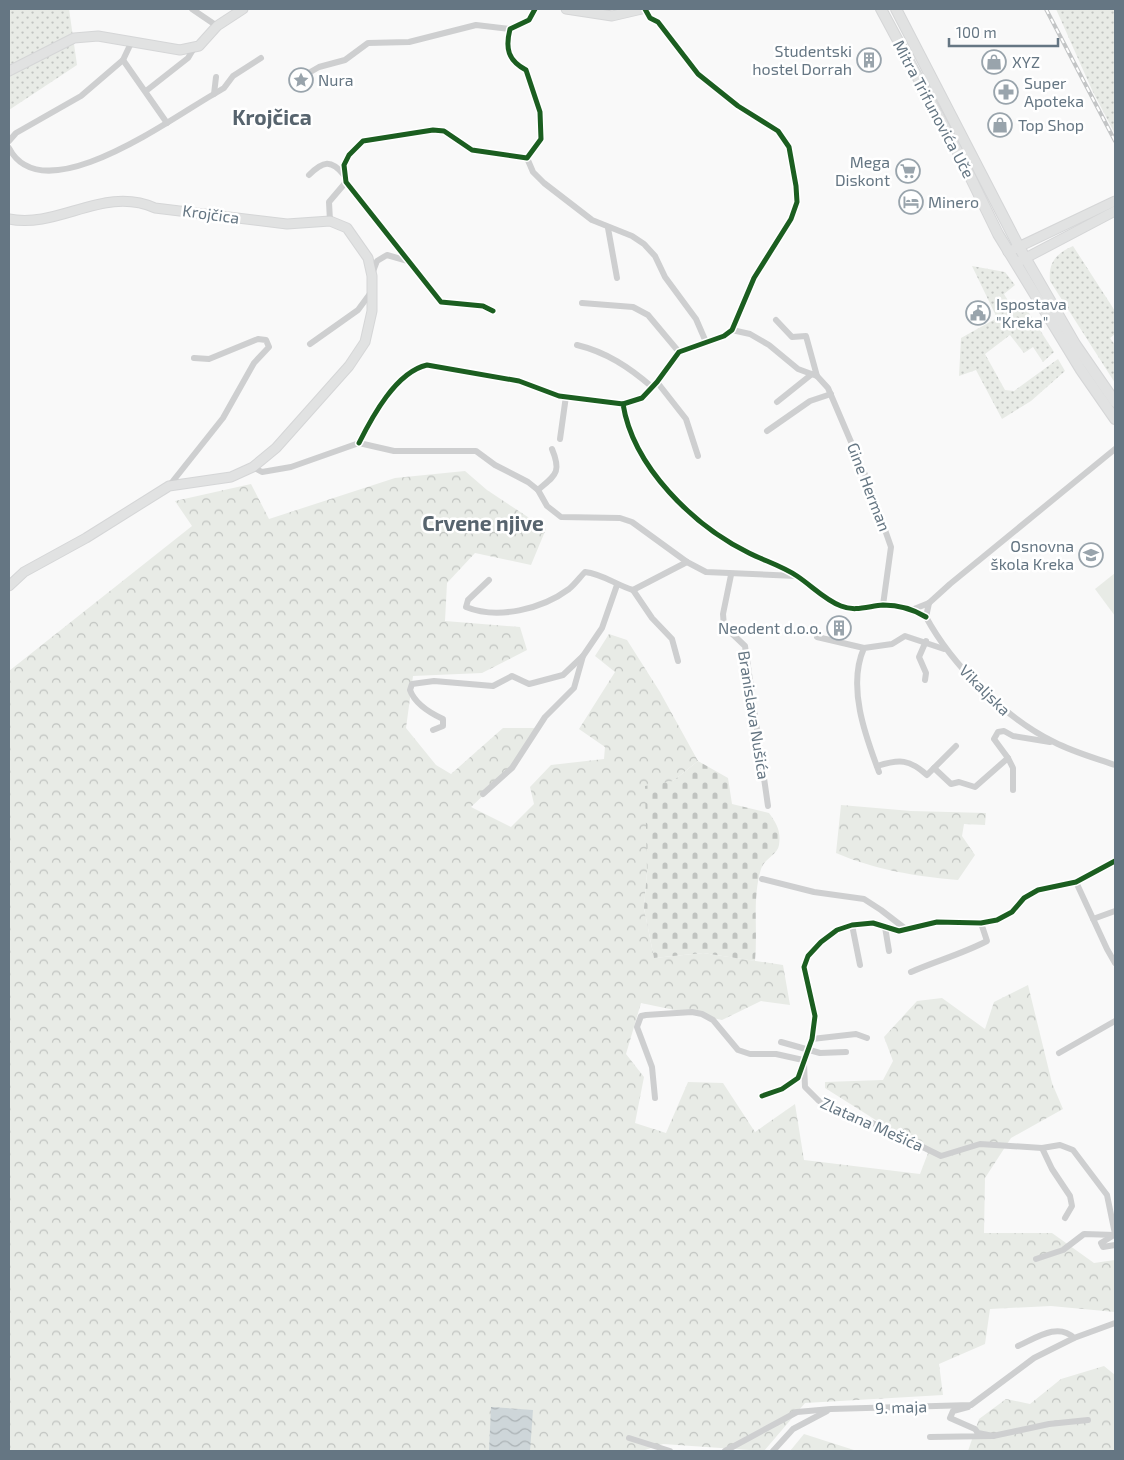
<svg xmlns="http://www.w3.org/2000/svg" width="1124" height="1460" viewBox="0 0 1124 1460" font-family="'Exo 2',sans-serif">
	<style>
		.grass { fill: url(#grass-dots) }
		.forest { fill: url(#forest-crowns) }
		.cemetery { fill: url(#cemetery-stones) }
		.park { fill: #e8ebe6 }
		.water { fill: url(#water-waves) }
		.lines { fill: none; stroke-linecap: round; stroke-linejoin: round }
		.secondary-casing { stroke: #d5d6d7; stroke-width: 11 }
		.primary-casing { stroke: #d5d6d7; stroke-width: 12 }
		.street { stroke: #cecfd0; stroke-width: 6 }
		.secondary { stroke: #e1e2e2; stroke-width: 9 }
		.primary { stroke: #e1e2e2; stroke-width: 10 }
		.rail-casing { stroke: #c3c5c6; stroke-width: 4 }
		.rail { stroke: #fff; stroke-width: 2; stroke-dasharray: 5.5; stroke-linecap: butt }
		.cycleway-casing { stroke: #fff; stroke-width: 8 }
		.cycleway { stroke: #1b5e20; stroke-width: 5 }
		.labels { text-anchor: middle; stroke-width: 5; stroke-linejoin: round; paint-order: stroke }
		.poi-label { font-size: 16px; fill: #657683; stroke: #fff; text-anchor: start }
		.street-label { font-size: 16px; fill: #657683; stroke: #fff }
		.district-label { font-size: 21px; font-weight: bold; fill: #57646e; stroke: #fff }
	</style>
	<defs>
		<pattern id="grass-dots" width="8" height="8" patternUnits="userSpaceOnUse" patternTransform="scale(1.25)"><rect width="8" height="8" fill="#e8ebe6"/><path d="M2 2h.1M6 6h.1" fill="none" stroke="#c0c3c0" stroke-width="1.8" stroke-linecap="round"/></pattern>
		<pattern id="forest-crowns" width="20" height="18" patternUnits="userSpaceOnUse" patternTransform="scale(1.25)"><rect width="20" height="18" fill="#e8ebe6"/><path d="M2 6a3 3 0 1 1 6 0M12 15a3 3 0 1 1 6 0" fill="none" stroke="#c0c3c0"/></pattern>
		<pattern id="cemetery-stones" width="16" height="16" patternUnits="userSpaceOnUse" patternTransform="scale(1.25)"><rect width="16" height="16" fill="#e8ebe6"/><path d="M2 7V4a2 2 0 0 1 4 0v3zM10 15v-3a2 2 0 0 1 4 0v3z" fill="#c0c3c0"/></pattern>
		<pattern id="water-waves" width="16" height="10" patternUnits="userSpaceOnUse" patternTransform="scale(1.25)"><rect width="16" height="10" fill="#ced6d9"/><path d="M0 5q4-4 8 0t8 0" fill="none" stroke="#abb2b5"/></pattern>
	</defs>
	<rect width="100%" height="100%" fill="#f9f9f9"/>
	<g class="grass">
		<path d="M9,9H69L77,65L9,110Z"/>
		<path d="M1056,9H1115V134L1092,90Z"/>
		<path d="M1073,246L1115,311V334L1110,338L1115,345V383L1050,281C1048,262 1057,253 1073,246Z"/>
		<path d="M972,266L1005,272L1015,285L1004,294L1011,306L1022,302L1054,352L1043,362L1033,347L1024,353L1010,335L985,354L1005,390L1014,391L1058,359L1065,371L1031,401L1002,419L976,370L959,376L961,338L997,318Z"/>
	</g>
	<g class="forest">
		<path d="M465,471L487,490L546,529L531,565L475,553L447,583L445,621L520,627L527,650L482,673L413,676L406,728L436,765L451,774L503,728H535L508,772L471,807L511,827L534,804L530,787L551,765L604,759L605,747L579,729L615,672L595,656L609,634L627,640L660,692L698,761L673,781L647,871L644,908L654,958L703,953L783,965L790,1005L761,1001L722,1020L641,1003L626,1054L644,1077L635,1123L666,1133L688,1082L723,1083L755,1132L795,1104L804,1160L920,1174L928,1153L825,1088V1082L883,1080L893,1061L884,1037L917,1001L942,998L985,1029L994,1002L1028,985L1052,1083L1063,1109L1011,1138L985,1178L984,1233H1052L1094,1263L1115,1260V1312L1051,1306L990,1309L985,1344L939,1364L943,1395L805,1403L764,1451L663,1444L642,1451H9V671L192,526L175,501L251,484L269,519L395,478Z"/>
		<path d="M841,805L911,811L986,813L985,825L964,824L962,836L975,855L958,880C914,876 876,870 836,853Z"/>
		<path d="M1104,1366L1115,1375V1451H968L979,1419L1006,1399L1030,1404L1061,1379Z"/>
		<path d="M804,1434L857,1451H790Z"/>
	</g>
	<path class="cemetery" d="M698,761L728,778L732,804L769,813C777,824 781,831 779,845C778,854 764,859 761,869C752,898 758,930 755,961L703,953L654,958L644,908L647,871L645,786L673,781Z"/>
	<path class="park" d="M1115,573V616L1095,589Z"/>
	<path class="water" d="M491,1407L533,1410L530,1451H489Z"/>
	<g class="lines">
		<g class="secondary-casing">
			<g id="secondary">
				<path d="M566,9L612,16L642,9"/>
				<path d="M9,71L74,38L98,36L180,50L199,46L217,26L243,9"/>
				<path d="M9,219C59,229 104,185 155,208L287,224L330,221L347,228L368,258L372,276V311L365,342L349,366L276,448L253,467L231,477L169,486L86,538L24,572L9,586"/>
				<path d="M1008,252L1115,201"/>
				<path d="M1020,261L1115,211"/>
			</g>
		</g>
		<g class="primary-casing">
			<g id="primary">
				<path d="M881,9L962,160L998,234L1081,370L1115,419"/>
				<path d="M896,9L1019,247L1075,344L1115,402"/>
			</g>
		</g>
		<g class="street">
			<path d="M192,9L217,26"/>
			<path d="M123,60L167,123"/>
			<path d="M293,82L319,67L345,60L368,43L409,42L476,25L510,29"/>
			<path d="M146,91L188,58L194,48"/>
			<path d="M214,94L224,88L233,76L261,58"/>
			<path d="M9,141L16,133L81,96L123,60L132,41"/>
			<path d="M9,148C43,214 173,117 214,94L216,77"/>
			<path d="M527,158L533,172L544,183L592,220L632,236L644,244L655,256L665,277L696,319L706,342"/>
			<path d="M309,175C323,161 331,159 344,175"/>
			<path d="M330,221L329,202L346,182"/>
			<path d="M608,228L617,278"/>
			<path d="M372,274L377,261L387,255L408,261"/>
			<path d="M582,303L633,307L648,315L679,352"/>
			<path d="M493,311L483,306L441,302L346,182L344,165L349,155L363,141L433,130L444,131L472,150L527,158L541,139L540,112L526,70C508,60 505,49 510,29L529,20L535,9"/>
			<path d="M776,320L792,337L806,336L817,376"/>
			<path d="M732,330L750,334L769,345L798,369L817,376L828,388L869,484L891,547L883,605"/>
			<path d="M310,344L358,310L372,291"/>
			<path d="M577,345C606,352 629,367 652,387"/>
			<path d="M657,382L686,419L698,456"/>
			<path d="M777,402L812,374"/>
			<path d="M623,404L642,398L657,382L679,352L724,336L732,330L754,278L791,219L797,202L796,186L789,147L778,131L738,106L698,74L658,22L650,18L645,9"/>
			<path d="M767,431L810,401L831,394"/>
			<path d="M560,439L566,396"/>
			<path d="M359,443C372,417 396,372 427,365L519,381L559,396L623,404C633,467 694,526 749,553C765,561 782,566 797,576C812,586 825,600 841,606C855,612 869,606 883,605C898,605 913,609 926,617"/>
			<path d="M359,443L394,451H476L495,465L528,482L538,490L547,506L561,517L620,518L632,522L687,562L706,572L796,576"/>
			<path d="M253,467L262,472L291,467L359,443"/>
			<path d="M169,486L223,418L254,363L269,347L266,340L258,339L209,359L194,358"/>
			<path d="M538,490C555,475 562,473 552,449"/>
			<path d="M731,575L723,614L724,626L745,646L768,806"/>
			<path d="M489,580L468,600L466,607C498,620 542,609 569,589C575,584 580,577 585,572C603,574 616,585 633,590L687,562"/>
			<path d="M633,590L652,618L672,639L678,661"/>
			<path d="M929,603L926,617C952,665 1005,718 1054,742C1073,752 1095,758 1115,765"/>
			<path d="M914,609L929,603L950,584L1115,449"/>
			<path d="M817,637L864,648"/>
			<path d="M925,680L926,673L919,657L926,641"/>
			<path d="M433,730L443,726V719C430,713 415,704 410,690L412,684L434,681L493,686L512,676L529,684L533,683L563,675L583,656"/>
			<path d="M1008,758L994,739L998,732L1004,731L1013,736L1050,742"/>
			<path d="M877,766C900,759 909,759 927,775L956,746"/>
			<path d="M934,768L951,784L959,782L975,787L1008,758L1013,768V790"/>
			<path d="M879,772C865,735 847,686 864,648L892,644L905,636L944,649"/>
			<path d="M483,794L512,768L545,717L574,688L583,656L602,628L617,585"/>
			<path d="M762,879L814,892L864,899L881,910L907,930"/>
			<path d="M1076,882L1107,949L1115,963"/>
			<path d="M1093,919L1115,911"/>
			<path d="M852,925L860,965"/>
			<path d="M885,927L889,951"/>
			<path d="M911,972C936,961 962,954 987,941L981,923"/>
			<path d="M812,1039L856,1034L867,1038"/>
			<path d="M781,1042L820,1053L846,1052"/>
			<path d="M1059,1053L1115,1021"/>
			<path d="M804,1063L805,1087L819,1101L882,1127L941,1156L980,1144L1042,1148L1060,1145L1073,1150L1107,1195L1115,1234"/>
			<path d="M762,1096L782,1089L798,1078L812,1039L815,1016L804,967L808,956L821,942L837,930L852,925L873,923L899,931L937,922L981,923L997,920L1012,912L1024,898L1038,890L1076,882L1115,861"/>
			<path d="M655,1098L652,1067L637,1027L641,1016L646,1015L692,1012L702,1014L713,1020L738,1050L750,1054H776L803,1060"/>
			<path d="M1042,1148L1052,1169L1070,1196L1072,1206L1065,1218"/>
			<path d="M1114,1235L1101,1243L1103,1247L1115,1245"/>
			<path d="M1036,1259L1063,1250L1084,1234L1115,1235"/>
			<path d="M1018,1346C1036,1338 1058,1322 1074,1338"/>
			<path d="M993,1436L1049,1424L1088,1420"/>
			<path d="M930,1437L993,1436L978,1433L975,1429L950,1418L953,1411L968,1407"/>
			<path d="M629,1438L670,1451"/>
			<path d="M725,1451L797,1412L831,1409L971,1405L1034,1358L1074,1338L1115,1323"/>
			<path d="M773,1451L793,1429L827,1411"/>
		</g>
		<use href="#secondary" class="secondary"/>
		<use href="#primary" class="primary"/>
		<g class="rail-casing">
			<path id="rail" d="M1046,9L1115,141"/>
		</g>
		<use href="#rail" class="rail"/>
		<g class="cycleway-casing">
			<g id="cycleway">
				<path d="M493,311L483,306L441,302L346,182L344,165L349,155L363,141L433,130L444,131L472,150L527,158L541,139L540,112L526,70C508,60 505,49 510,29L529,20L535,9"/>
				<path d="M623,404L642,398L657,382L679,352L724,336L732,330L754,278L791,219L797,202L796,186L789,147L778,131L738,106L698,74L658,22L650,18L645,9"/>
				<path d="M359,443C372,417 396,372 427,365L519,381L559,396L623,404C633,467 694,526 749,553C765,561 782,566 797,576C812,586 825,600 841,606C855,612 869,606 883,605C898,605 913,609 926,617"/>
				<path d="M762,1096L782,1089L798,1078L812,1039L815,1016L804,967L808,956L821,942L837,930L852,925L873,923L899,931L937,922L981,923L997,920L1012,912L1024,898L1038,890L1076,882L1115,861"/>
			</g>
		</g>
		<use href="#cycleway" class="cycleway"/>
	</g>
	<defs>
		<g id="building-ring" transform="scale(1.25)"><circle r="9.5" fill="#fff" stroke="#99a4ac" stroke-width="1.5"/><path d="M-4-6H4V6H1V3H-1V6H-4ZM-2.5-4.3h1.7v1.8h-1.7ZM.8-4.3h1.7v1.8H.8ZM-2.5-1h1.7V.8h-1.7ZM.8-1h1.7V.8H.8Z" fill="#99a4ac"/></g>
		<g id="shop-ring" transform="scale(1.25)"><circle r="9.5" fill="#fff" stroke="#99a4ac" stroke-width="1.5"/><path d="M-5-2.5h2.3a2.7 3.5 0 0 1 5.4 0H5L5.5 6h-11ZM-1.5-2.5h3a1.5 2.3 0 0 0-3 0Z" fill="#99a4ac"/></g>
		<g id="sight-ring" transform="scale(1.25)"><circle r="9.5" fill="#fff" stroke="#99a4ac" stroke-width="1.5"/><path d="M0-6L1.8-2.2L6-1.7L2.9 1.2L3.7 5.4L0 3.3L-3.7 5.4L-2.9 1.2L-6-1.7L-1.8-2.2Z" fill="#99a4ac"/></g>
		<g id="pharmacy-ring" transform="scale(1.25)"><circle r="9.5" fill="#fff" stroke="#99a4ac" stroke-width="1.5"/><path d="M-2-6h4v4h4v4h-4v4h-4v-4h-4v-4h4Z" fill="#99a4ac"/></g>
		<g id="supermarket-ring" transform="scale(1.25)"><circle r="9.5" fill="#fff" stroke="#99a4ac" stroke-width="1.5"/><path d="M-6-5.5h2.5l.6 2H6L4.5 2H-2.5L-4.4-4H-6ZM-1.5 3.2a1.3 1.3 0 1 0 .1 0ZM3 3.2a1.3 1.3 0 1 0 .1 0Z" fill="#99a4ac"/></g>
		<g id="hotel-ring" transform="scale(1.25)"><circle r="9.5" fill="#fff" stroke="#99a4ac" stroke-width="1.5"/><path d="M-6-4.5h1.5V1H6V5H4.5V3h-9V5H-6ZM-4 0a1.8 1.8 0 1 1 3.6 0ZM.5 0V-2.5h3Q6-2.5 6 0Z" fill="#99a4ac"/></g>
		<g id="civic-ring" transform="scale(1.25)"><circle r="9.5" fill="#fff" stroke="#99a4ac" stroke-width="1.5"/><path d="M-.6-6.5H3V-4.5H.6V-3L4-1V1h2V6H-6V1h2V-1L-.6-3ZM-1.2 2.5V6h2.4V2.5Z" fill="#99a4ac"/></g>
		<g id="school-ring" transform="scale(1.25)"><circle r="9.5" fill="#fff" stroke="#99a4ac" stroke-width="1.5"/><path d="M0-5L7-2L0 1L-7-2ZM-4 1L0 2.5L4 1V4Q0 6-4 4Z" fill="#99a4ac"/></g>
	</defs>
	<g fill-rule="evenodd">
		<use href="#building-ring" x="869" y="60"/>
		<use href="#shop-ring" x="994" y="62"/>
		<use href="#sight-ring" x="301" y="80"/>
		<use href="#pharmacy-ring" x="1006" y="92"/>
		<use href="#shop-ring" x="1000" y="125"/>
		<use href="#supermarket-ring" x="908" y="171"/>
		<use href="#hotel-ring" x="911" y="202"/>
		<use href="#civic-ring" x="978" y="313"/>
		<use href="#school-ring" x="1091" y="555"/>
		<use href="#building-ring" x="839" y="628"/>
	</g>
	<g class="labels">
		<g class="poi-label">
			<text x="852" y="57" text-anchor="end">Studentski<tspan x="852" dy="18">hostel Dorrah</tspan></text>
			<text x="1012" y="68">XYZ</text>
			<text x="318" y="86">Nura</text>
			<text x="1024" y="89">Super<tspan x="1024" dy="18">Apoteka</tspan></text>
			<text x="1018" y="131">Top Shop</text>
			<text x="890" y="168" text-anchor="end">Mega<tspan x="890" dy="18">Diskont</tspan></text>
			<text x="928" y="208">Minero</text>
			<text x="996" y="310">Ispostava<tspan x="996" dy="18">"Kreka"</tspan></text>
			<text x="1074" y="552" text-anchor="end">Osnovna<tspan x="1074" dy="18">škola Kreka</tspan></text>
			<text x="822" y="634" text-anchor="end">Neodent d.o.o.</text>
		</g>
		<g class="street-label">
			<text transform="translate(934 109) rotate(62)" y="6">Mitra Trifunovića Uče</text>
			<text transform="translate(211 214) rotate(8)" y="6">Krojčica</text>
			<text transform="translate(869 487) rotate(69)" y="6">Gine Herman</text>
			<text transform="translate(985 690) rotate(45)" y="6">Vikaljska</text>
			<text transform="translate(754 715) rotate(81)" y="6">Branislava Nušića</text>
			<text transform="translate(872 1124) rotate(24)" y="6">Zlatana Mešića</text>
			<text transform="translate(901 1407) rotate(-2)" y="6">9. maja</text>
		</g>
		<g class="district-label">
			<text x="272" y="125">Krojčica</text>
			<text x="483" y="531">Crvene njive</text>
		</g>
	</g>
	<rect width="1124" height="1460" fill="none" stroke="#657683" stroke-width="20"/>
	<path d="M949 38v8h109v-8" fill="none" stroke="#657683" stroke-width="2.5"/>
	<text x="956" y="38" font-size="15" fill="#657683" stroke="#ffffff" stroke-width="4" paint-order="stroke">100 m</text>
</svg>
